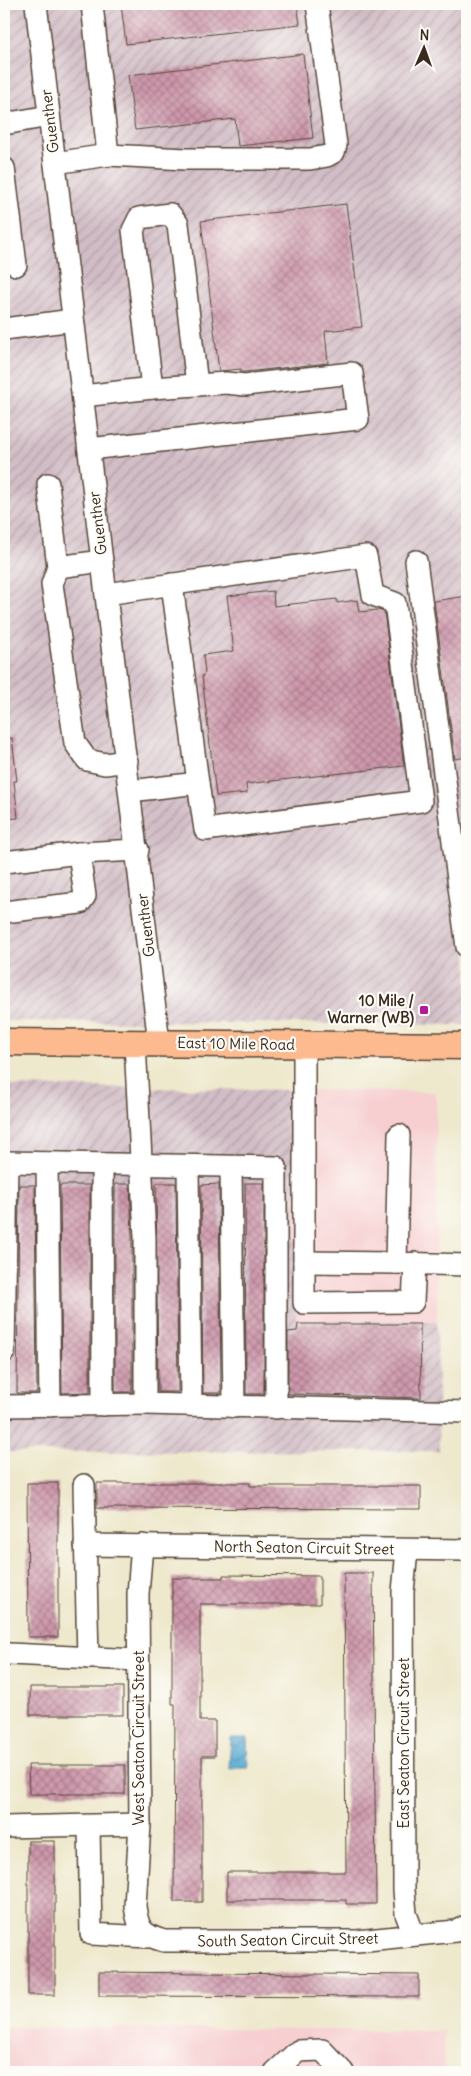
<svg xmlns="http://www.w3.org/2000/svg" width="471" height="2076" viewBox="0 0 471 2076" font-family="Delius,sans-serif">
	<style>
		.built { fill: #f7cfd1 }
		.industrial { fill: url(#industrial-furrows) }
		.water { fill: url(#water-waves); stroke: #4a6a78 }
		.building { fill: url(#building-cross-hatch) }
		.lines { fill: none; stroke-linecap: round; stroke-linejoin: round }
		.minor-casing { stroke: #564638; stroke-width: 24 }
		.major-casing { stroke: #564638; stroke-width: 29 }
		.minor { stroke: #fff; stroke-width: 21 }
		.major { stroke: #fcba8e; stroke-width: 26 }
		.poi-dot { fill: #b5179e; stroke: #fdfcf7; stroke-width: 2 }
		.labels { text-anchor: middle; stroke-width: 4.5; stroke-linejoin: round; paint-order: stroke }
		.street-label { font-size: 15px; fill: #3b2a1e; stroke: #fdfcf7 }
		.poi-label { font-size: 15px; font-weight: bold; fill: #3b2a1e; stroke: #fdfcf7; text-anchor: end }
	</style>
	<defs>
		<pattern id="industrial-furrows" width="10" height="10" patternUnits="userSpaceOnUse" patternTransform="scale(1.25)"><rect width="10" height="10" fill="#d2bdc6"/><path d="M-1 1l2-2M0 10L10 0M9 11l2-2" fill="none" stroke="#ac9aa0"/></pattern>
		<pattern id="water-waves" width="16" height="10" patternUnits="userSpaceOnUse" patternTransform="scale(1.25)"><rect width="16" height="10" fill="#58aad3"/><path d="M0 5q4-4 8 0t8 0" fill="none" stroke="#4a8bab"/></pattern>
		<pattern id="building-cross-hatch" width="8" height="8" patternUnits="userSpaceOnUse" patternTransform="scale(1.25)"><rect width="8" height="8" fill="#ce98ac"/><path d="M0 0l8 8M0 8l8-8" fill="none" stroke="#a87c8b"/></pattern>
	</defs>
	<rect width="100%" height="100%" fill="#fdfcf7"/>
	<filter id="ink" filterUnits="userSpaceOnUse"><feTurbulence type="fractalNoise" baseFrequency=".02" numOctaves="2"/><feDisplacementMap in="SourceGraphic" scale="10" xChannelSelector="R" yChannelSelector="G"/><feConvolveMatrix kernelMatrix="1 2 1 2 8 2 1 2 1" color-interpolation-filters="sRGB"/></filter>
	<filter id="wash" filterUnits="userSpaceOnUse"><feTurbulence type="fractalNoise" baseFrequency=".0096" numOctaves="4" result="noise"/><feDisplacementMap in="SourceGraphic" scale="20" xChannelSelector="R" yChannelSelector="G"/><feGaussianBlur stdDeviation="1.12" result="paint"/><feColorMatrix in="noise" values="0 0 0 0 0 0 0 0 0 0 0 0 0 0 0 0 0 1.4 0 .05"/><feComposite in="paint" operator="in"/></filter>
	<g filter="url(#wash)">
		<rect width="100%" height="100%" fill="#eee8cc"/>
		<g class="built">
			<path d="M295,1090L436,1092L437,1321L296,1322Z"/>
			<path d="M4,2027L444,2031V2072H4Z"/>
		</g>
		<g class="industrial">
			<path d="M4,4H467V1025L4,1021Z"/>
			<path d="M4,1086L295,1090L296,1321H437L439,1451L4,1452Z"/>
		</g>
		<path class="water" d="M231,1738H247L248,1768H229Z"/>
		<g id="blocks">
			<g class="building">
				<path d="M121,4H297L300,24L126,44Z"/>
				<path d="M303,54L313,138L238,146L235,119L135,130L128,75Z"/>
				<path d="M346,204L362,327L325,331L328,363L245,372H241V369L219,371L201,221Z"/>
				<path d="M273,591L274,606L337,599V603L357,600L359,612L378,610L384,612L404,766L246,784L247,793L216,796L202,676L205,673L203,655L234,651L227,596Z"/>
				<path d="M467,596V757L455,759L434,601Z"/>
				<path d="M12,738L17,781H14L18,818L4,819V739Z"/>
				<path d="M156,1183H176L178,1392H158Z"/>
				<path d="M245,1183H264V1394H246Z"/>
				<path d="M115,1184H130L132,1237V1392H115Z"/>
				<path d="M219,1184L221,1393H203L201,1185Z"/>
				<path d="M19,1185H35L37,1393H17Z"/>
				<path d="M60,1185H90V1392L62,1393Z"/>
				<path d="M298,1324H420L421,1398L288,1394V1332L297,1331Z"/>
				<path d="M27,1483H58V1637H28Z"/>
				<path d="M97,1483H250V1486H421V1509L97,1508Z"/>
				<path d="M344,1573H373L376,1904H346V1900H227V1872H346Z"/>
				<path d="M223,1575L320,1576V1604H200V1721H215V1756H202V1902H174L175,1704H172V1578H223Z"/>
				<rect x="30" y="1687" width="93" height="28"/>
				<path d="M28,1765H125V1794H29Z"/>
				<rect x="28" y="1841" width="27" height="154"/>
				<path d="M99,1972L419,1975V1997L99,1996Z"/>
			</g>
		</g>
	</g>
	<g filter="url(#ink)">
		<use href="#blocks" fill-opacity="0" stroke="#564638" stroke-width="1"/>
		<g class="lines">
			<g class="minor-casing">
				<g id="minor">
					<path d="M36,4L159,1043"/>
					<path d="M92,4L108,155"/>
					<path d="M4,124L49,116"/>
					<path d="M55,163L108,155L186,159H310L327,156L334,152L336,145L317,4"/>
					<path d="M4,168L16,265"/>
					<path d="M4,329L73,320"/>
					<path d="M152,388L197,385"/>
					<path d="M83,396L152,388L133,230L139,218L170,214L178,224L197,385L226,383L245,385L352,373L358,419L89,449"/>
					<path d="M48,484L58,567"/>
					<path d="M102,561L58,567L52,584L75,743L87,760L105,764L127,761"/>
					<path d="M416,561L467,947"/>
					<path d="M172,584L198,783"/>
					<path d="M106,594L366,556L373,595L395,603L421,801L205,830L198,783L130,791"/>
					<path d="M4,862L79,853L138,850"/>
					<path d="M4,912L80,903L85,896L79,853"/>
					<path d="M135,1043L145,1237V1404L467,1412"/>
					<path d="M304,1045V1303L413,1302L415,1263"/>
					<path d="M399,1135L396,1263L467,1265"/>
					<path d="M47,1163L50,1406"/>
					<path d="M102,1165L103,1405"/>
					<path d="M188,1167L191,1405"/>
					<path d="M231,1167L234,1407"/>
					<path d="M304,1262L396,1263"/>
					<path d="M4,1352L7,1162L276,1167V1408"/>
					<path d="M4,1406L145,1404"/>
					<path d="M84,1485L88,1658"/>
					<path d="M85,1545L467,1550"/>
					<path d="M142,1545L138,1594L140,1824L135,1906C138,1929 142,1935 164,1941H357L456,1931L467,1926"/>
					<path d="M407,1550L403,1592L404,1890L406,1914L414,1935"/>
					<path d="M9,1654L138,1660"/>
					<path d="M89,1826L91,1934L148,1937"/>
					<path d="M4,1827L140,1824"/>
					<path d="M275,2072L298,2051L322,2050L343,2072"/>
				</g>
			</g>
			<g class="major-casing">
				<path id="major" d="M4,1042L467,1046"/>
			</g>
			<use href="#minor" class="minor"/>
			<use href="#major" class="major"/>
		</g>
	</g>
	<rect class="poi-dot" x="419" y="1005" width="10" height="10" rx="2.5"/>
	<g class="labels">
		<g class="street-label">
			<text transform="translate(50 121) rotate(-97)" y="5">Guenther</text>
			<text transform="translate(98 523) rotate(-97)" y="5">Guenther</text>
			<text transform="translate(146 925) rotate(-97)" y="5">Guenther</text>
			<text transform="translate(236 1044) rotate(1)" y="5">East 10 Mile Road</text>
			<text transform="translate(304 1548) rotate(1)" y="5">North Seaton Circuit Street</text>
			<text transform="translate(139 1738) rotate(-90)" y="5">West Seaton Circuit Street</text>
			<text transform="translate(404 1743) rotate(-90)" y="5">East Seaton Circuit Street</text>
			<text transform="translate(288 1940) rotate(-1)" y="5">South Seaton Circuit Street</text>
		</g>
		<g class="poi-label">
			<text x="414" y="1006">10 Mile /<tspan x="414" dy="17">Warner (WB)</tspan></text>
		</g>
	</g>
	<rect width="471" height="2076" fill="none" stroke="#fdfcf7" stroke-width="20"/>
	<g transform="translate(424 48) rotate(2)" stroke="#fdfcf7" stroke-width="4" paint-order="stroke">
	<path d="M0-4L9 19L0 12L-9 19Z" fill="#3b2a1e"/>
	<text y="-8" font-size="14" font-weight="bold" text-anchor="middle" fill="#3b2a1e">N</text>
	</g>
</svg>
